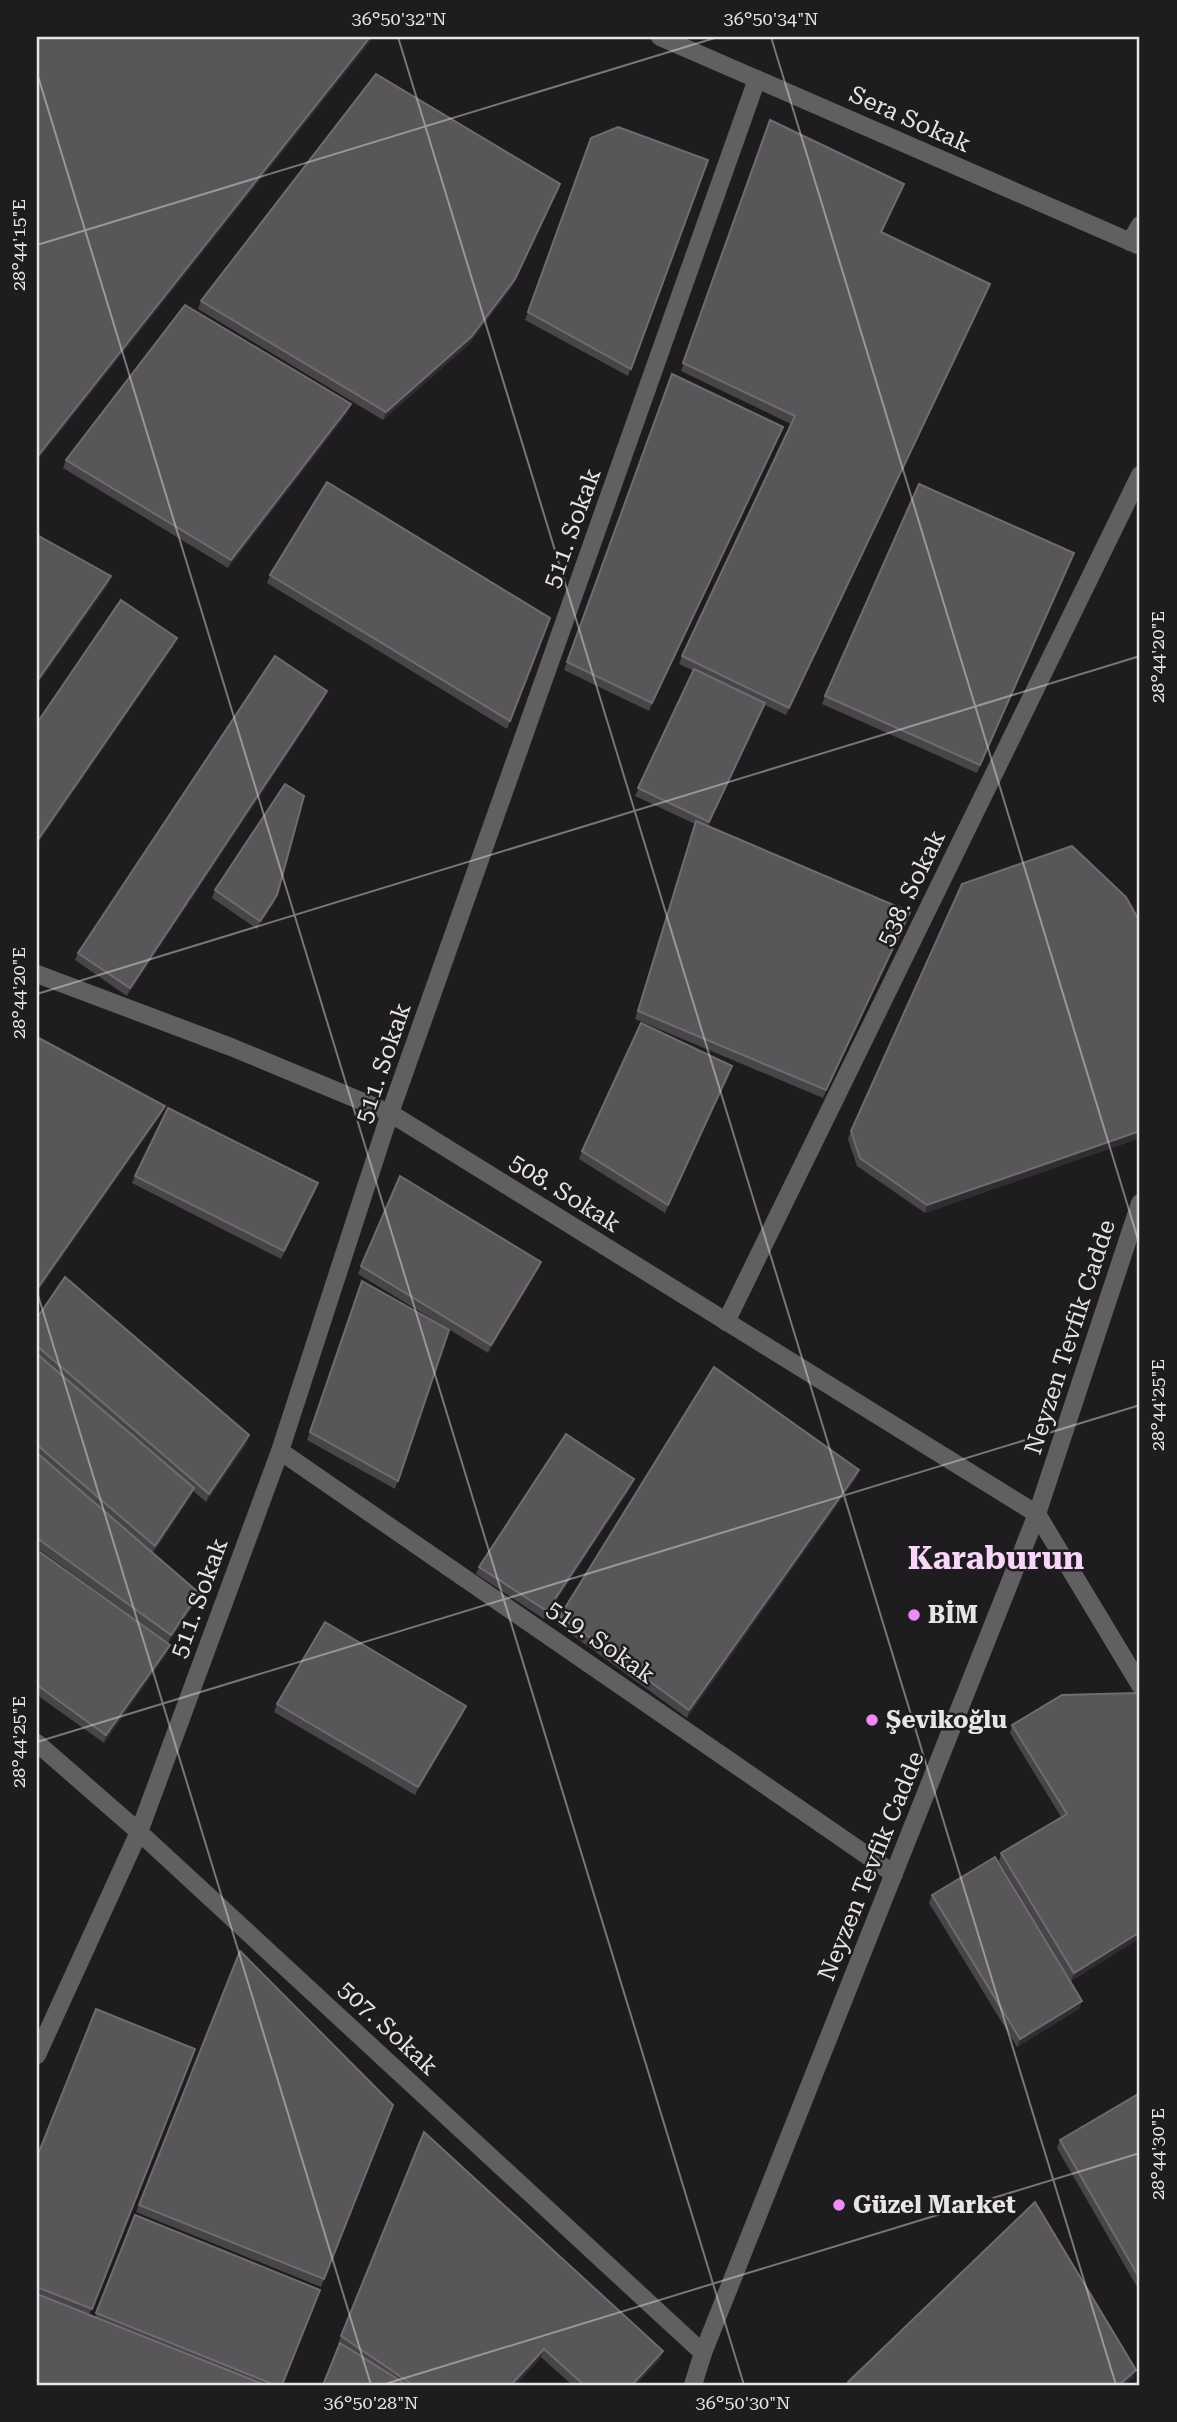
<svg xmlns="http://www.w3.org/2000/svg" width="1177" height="2422" viewBox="0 0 1177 2422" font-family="'Roboto Serif',serif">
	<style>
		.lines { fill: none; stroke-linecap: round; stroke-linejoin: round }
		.minor { stroke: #615f61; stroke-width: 18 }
		.wall { fill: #484549 }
		.shaded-wall { fill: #302d31 }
		.building { fill: #59565a; stroke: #6f6c70; stroke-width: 2 }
		.ticks { fill: none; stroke: #e6e4e6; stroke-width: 2; stroke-opacity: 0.45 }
		.poi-dot { fill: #ef8bf7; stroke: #1f1c1f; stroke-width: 2.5 }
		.labels { text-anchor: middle; stroke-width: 5; stroke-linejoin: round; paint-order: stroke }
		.street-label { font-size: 24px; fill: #e6e4e6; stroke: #1f1c1f }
		.poi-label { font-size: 24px; font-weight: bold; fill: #e6e4e6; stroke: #1f1c1f; text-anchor: start }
		.district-label { font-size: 32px; font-weight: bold; fill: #f8d6fa; stroke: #1f1c1f }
		.neatline { fill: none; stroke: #e6e4e6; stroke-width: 2.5 }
		.ticks-label { font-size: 18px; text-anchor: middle; fill: #e6e4e6 }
	</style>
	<rect width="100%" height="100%" fill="#1f1c1f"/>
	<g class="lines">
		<g class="minor">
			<path d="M660,37L1140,246"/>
			<path d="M1130,242L1140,225"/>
			<path d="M37,974L231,1047L390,1113L1037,1514L1140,1685"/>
			<path d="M726,1322L1140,475"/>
			<path d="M280,1451L894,1874"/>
			<path d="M37,1743L139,1832L703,2353"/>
			<path d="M37,2055L139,1832L280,1451L390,1113L757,79"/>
			<path d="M693,2385L703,2353L1037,1514L1140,1203"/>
		</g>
	</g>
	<g class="wall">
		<path d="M770,120L904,184L882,232L990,284L786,715L765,705L708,826L910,912L823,1098L635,1019L695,824L635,796L694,671L679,664L682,656L791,424L681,371Z"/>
		<path d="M591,138L708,160L628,376L525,320Z"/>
		<path d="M557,192L512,287L468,345L383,420L198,309L201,301Z"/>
		<path d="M672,374L783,427L649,711L564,670Z"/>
		<path d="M348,412L228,568L63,468L66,460Z"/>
		<path d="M1074,553L977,773L822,704L825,696Z"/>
		<path d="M270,575L550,618L507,729L267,583Z"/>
		<path d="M324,699L127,996L75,960L78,953Z"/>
		<path d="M215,890L274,903L257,929L212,898Z"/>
		<path d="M1140,922V1138L925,1213L857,1166L848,1139L851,1131Z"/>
		<path d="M732,1066L665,1213L579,1159L582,1151Z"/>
		<path d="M135,1176L315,1191L281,1259L132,1183Z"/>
		<path d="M541,1262L538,1270L488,1353L358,1274L361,1266Z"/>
		<path d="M362,1281L449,1330L395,1489L307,1440Z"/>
		<path d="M37,1318L247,1443L206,1502L193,1491L191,1496L153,1553L196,1601L168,1643L37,1548Z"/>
		<path d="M859,1470L856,1478L687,1718L557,1624L560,1616Z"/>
		<path d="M634,1479L631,1487L544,1619L476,1574L479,1567Z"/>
		<path d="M37,1550L167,1653L104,1743L37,1695Z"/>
		<path d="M1062,1695L1140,1938L1071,1981L999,1861L1001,1853L1061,1817L1010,1733L1012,1725Z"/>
		<path d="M277,1704L466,1706L463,1714L415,1795L274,1712Z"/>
		<path d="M932,1895L1079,2009L1017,2047L929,1903Z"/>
		<path d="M240,1951L393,2105L321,2287L136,2212Z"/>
		<path d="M195,2049L89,2315L95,2317L135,2215L282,2385H37V2157Z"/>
		<path d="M1140,2093V2292L1057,2148L1060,2140Z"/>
		<path d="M424,2132L660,2359L636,2385H572L541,2357L516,2385H323L339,2345L338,2344L341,2336Z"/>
	</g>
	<g class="shaded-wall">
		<path d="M370,37H374L37,461V457Z"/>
		<path d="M560,184L512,287L468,345L383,420L386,412Z"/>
		<path d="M990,284L987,292L786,715L789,708Z"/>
		<path d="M351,404L348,412L228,568L231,560Z"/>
		<path d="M783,427L780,435L649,711L652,703Z"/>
		<path d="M111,576L109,584L37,685V681Z"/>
		<path d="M177,638L174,646L37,845V841Z"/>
		<path d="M327,691L324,699L127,996L130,988Z"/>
		<path d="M765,703L762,711L706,830L709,822Z"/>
		<path d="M277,895L274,903L257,929L260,921Z"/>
		<path d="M910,912L907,919L823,1098L826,1090Z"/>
		<path d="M732,1066L729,1074L665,1213L668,1205Z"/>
		<path d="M165,1106L162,1114L37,1293V1289Z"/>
		<path d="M1140,1131V1138L925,1213L927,1205Z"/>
		<path d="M318,1183L315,1191L281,1259L284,1251Z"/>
		<path d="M541,1262L538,1270L488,1353L491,1345Z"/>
		<path d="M249,1435L247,1443L206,1502L209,1494Z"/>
		<path d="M859,1470L856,1478L687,1718L689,1710Z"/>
		<path d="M634,1479L631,1487L544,1619L547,1611Z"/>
		<path d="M194,1488L191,1496L152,1554L155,1546Z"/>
		<path d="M199,1593L196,1601L168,1643L171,1635Z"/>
		<path d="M170,1645L167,1653L104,1743L106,1735Z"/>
		<path d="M466,1706L463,1714L415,1795L418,1787Z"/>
		<path d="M1140,1932V1938L1071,1981L1074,1973Z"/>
		<path d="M1082,2001L1079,2009L1017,2047L1020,2039Z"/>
		<path d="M544,2349L541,2357L516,2385H511Z"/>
		<path d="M663,2351L660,2359L636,2385H632Z"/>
		<path d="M1136,2370L1133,2378L1125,2385H1119Z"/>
	</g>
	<g class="building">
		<path d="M37,37H370L37,457Z"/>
		<path d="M376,74L560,184L515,279L471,337L386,412L201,301Z"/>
		<path d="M770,120L904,184L881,232L990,284L789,708L682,656L795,416L683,363Z"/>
		<path d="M618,127L708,160L631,369L528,312L591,138Z"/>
		<path d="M185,305L351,404L231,560L66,460Z"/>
		<path d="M672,374L783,427L652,703L567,662Z"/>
		<path d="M327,482L550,618L510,721L270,575Z"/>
		<path d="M919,484L1074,553L980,765L825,696Z"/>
		<path d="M37,535L111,576L37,681Z"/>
		<path d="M121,600L177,638L37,841V723Z"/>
		<path d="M275,656L327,691L130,988L78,953Z"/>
		<path d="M694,669L765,703L709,822L638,788Z"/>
		<path d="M285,784L304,796L277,895L260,921L215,890Z"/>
		<path d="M696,821L910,912L826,1090L638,1011Z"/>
		<path d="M1072,846L1126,897L1140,922V1131L927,1205L860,1158L851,1131L962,884Z"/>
		<path d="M641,1023L732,1066L668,1205L582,1151Z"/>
		<path d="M37,1037L165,1106L37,1289Z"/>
		<path d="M168,1108L318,1183L284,1251L135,1176Z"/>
		<path d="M400,1176L541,1262L491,1345L361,1266Z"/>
		<path d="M65,1277L249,1435L209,1494L37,1346V1318Z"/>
		<path d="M362,1281L449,1330L398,1481L310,1432Z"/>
		<path d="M37,1354L194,1488L155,1546L37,1445Z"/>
		<path d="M714,1367L859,1470L689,1710L560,1616Z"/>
		<path d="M566,1434L634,1479L547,1611L479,1567Z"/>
		<path d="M37,1453L199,1593L171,1635L37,1538Z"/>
		<path d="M37,1550L170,1645L106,1735L37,1685Z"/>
		<path d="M325,1622L466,1706L418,1787L277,1704Z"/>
		<path d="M1136,1693L1140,1701V1932L1074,1973L1001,1853L1067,1814L1012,1725L1062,1695Z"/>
		<path d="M995,1857L1082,2001L1020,2039L932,1895Z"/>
		<path d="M240,1951L393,2105L324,2279L139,2205Z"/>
		<path d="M96,2009L195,2049L92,2309L37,2287V2157Z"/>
		<path d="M1140,2093V2279L1060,2140Z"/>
		<path d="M424,2132L663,2351L632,2385H584L544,2349L511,2385H413L341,2336Z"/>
		<path d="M1035,2202L1136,2370L1119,2385H851L848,2382Z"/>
		<path d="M135,2215L320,2290L282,2385H275L96,2313Z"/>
		<path d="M37,2294L265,2385H37Z"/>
		<path d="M340,2343L407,2385H323Z"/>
	</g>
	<path class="ticks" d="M398,37L1116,2385M771,37L1140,1246M37,73L744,2385M37,245L718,37M37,994L1140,656M37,1292L371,2385M37,1742L1140,1405M382,2385L1140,2153"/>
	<g class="poi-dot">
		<circle cx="914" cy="1615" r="7"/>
		<circle cx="872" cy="1720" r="7"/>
		<circle cx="839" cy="2205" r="7"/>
	</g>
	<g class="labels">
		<g class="street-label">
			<text transform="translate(910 119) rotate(24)" y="8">Sera Sokak</text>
			<text transform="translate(572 528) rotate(-70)" y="8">511. Sokak</text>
			<text transform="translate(911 888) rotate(-64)" y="8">538. Sokak</text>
			<text transform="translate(383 1063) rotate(-71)" y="8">511. Sokak</text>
			<text transform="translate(565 1193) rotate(32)" y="8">508. Sokak</text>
			<text transform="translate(1070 1337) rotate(-72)" y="8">Neyzen Tevfik Cadde</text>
			<text transform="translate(199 1598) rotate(-70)" y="8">511. Sokak</text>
			<text transform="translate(601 1642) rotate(35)" y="8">519. Sokak</text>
			<text transform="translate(871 1866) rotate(-68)" y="8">Neyzen Tevfik Cadde</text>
			<text transform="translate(388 2028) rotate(43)" y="8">507. Sokak</text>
		</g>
		<g class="poi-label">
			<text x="928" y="1623">BİM</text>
			<text x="886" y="1728">Şevikoğlu</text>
			<text x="853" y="2213">Güzel Market</text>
		</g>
		<g class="district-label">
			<text x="996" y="1569">Karaburun</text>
		</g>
	</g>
	<rect width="1177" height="2422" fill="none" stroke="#1f1c1f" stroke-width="77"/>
	<rect x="38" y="38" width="1100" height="2346" class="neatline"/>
	<g class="ticks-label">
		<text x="399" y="25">36°50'32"N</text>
		<text x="771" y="25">36°50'34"N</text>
		<text transform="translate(19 245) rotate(-90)" y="6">28°44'15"E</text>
		<text transform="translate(1158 657) rotate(-90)" y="6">28°44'20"E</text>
		<text transform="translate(19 993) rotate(-90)" y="6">28°44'20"E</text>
		<text transform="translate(1158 1405) rotate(-90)" y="6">28°44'25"E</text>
		<text transform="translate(19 1742) rotate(-90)" y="6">28°44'25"E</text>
		<text transform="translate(1158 2154) rotate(-90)" y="6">28°44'30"E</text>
		<text x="371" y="2409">36°50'28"N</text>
		<text x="743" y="2409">36°50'30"N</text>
	</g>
</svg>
